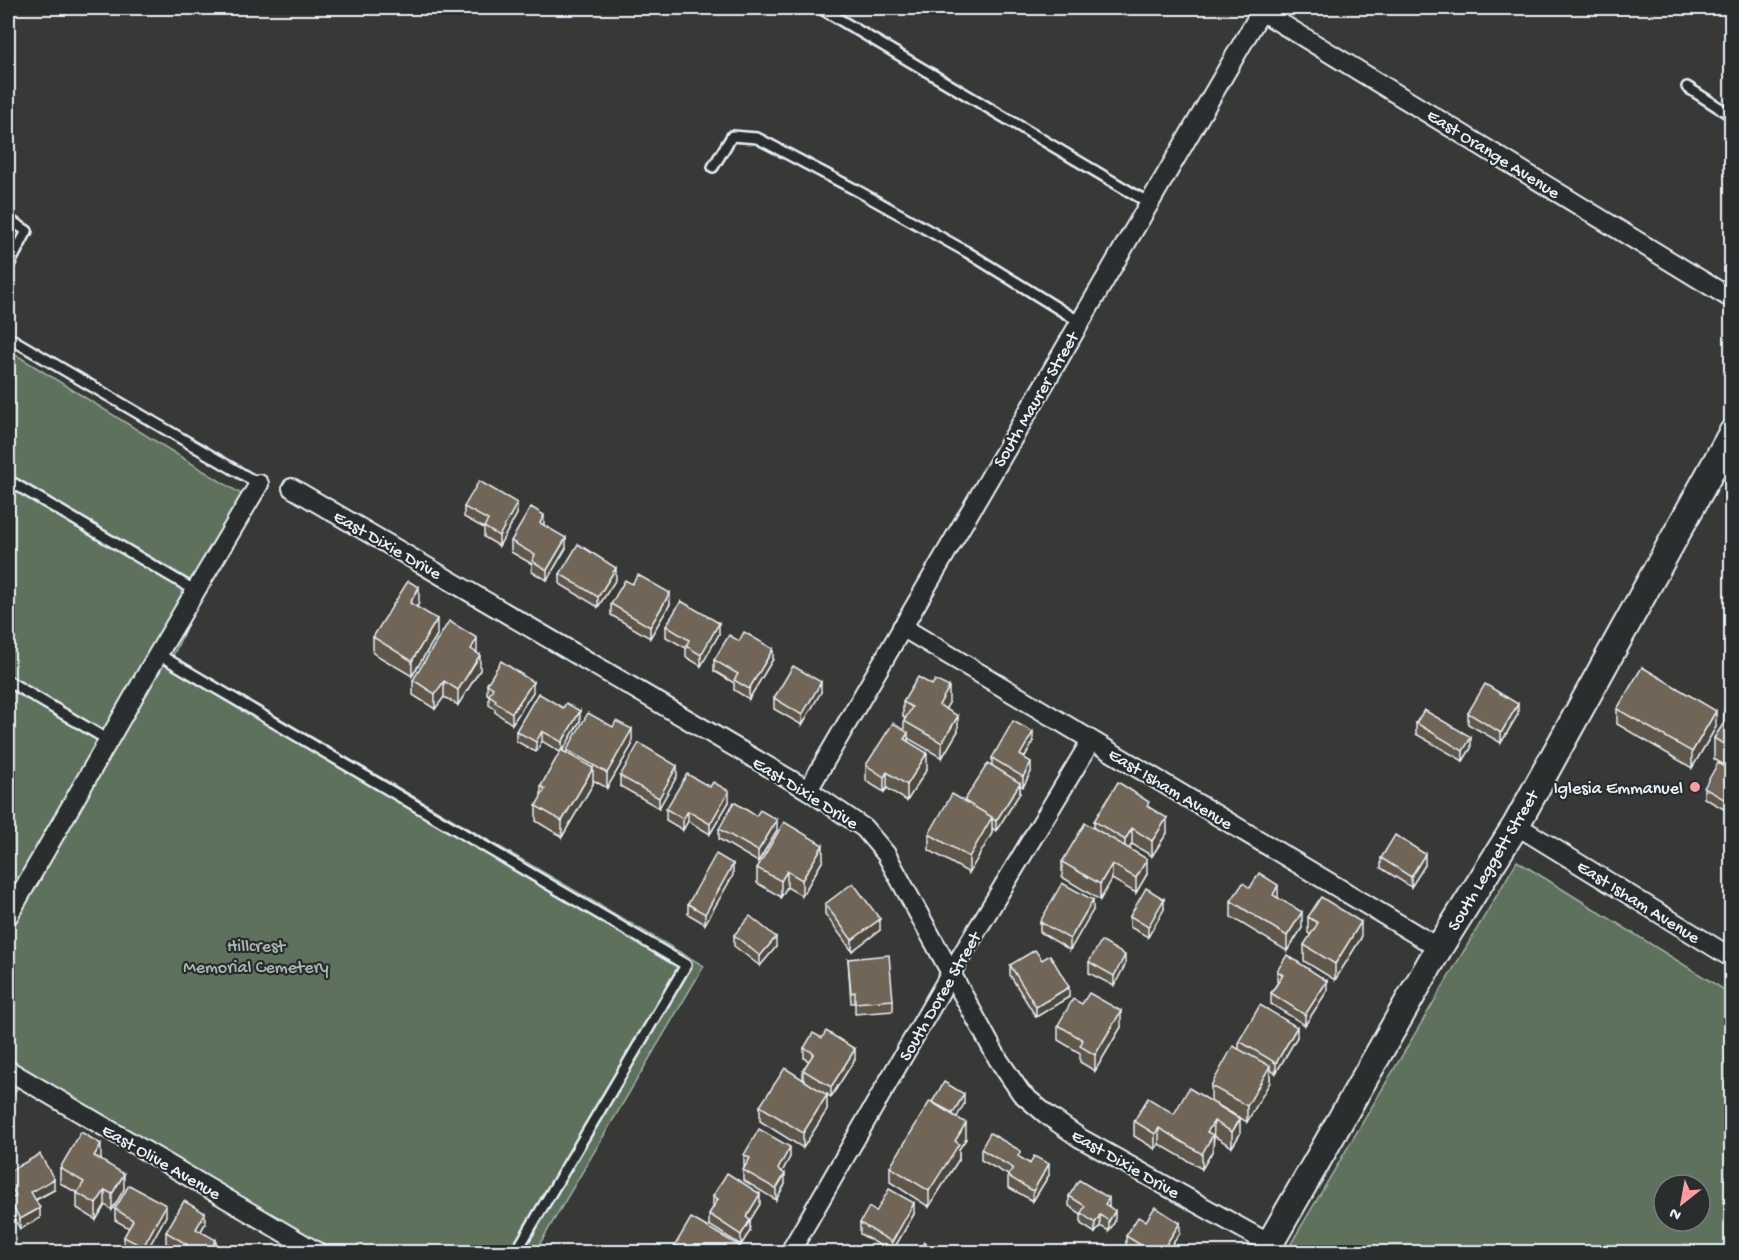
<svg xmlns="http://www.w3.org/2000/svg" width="1739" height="1260" viewBox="0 0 1739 1260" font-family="'Gochi Hand',sans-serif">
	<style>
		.green { fill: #5d715b; stroke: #a2b1aa; stroke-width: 1.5; fill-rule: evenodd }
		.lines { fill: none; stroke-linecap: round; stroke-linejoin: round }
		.lane-casing { stroke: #e8f1f8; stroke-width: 14 }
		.street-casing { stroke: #e8f1f8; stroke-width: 22 }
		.secondary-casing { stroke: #e8f1f8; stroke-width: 30 }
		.lane { stroke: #2a2d2e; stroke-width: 9 }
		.street { stroke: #2a2d2e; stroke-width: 18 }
		.secondary { stroke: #2a2d2e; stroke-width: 26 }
		.wall { fill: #60574a; stroke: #e8f1f8; stroke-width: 1.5 }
		.shaded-wall { fill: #4e473c; stroke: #e8f1f8; stroke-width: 1.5 }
		.building { fill: #706556; stroke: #e8f1f8; stroke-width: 1.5 }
		.poi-dot { fill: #ff9aa2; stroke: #2a2d2e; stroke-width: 2 }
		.labels { text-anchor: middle; stroke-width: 4.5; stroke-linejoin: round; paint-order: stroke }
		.street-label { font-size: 18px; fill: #e8f1f8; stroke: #2a2d2e }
		.poi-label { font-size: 18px; fill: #e8f1f8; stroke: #2a2d2e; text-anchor: end }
		.park-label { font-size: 18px; fill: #a9b7b1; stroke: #2a2d2e }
	</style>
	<rect width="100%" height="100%" fill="#383836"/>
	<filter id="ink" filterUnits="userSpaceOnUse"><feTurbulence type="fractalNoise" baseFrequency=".0167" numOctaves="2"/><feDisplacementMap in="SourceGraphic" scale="12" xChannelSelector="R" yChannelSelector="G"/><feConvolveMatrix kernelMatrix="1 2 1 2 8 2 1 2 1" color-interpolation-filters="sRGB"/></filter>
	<g filter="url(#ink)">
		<g class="green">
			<path d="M8,350L246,497L173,656L704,966L535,1252H335L27,1072L8,1104Z"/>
			<path d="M1517,861L1731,994V1252H1286ZM1664,1185H1700V1221H1664Z"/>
		</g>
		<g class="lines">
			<g class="lane-casing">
				<g id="lane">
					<path d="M820,8L1149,203"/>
					<path d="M1687,87L1732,116"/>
					<path d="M713,167L732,136L757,138L858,191L967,252L1080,322"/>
					<path d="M8,219L27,231L8,267"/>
					<path d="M8,337L259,484"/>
					<path d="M8,480L196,591"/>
					<path d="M158,654L686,965L516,1252"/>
					<path d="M8,681L108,740"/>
				</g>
			</g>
			<g class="street-casing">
				<g id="street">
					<path d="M1256,8L1732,299"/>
					<path d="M292,488L808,790L864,828L886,854L998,1059L1021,1093L1047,1115L1080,1138L1270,1244"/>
					<path d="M902,627L1439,948"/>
					<path d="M808,790L1263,8"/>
					<path d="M1516,825L1732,958"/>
					<path d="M8,916L158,654L259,484"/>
					<path d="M8,1070L317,1252"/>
					<path d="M790,1252L951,973L1091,741"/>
				</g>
			</g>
			<g class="secondary-casing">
				<path id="secondary" d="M1265,1252L1439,948L1516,825L1732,433"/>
			</g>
			<use href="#lane" class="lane"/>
			<use href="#street" class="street"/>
			<use href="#secondary" class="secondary"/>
		</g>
		<g class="wall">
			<path d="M464,507L517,514L499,546L484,537V528L464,517Z"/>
			<path d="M544,526L566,548L547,580L532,572V564L511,552V541Z"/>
			<path d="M560,574L616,579L598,607L560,584Z"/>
			<path d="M632,584L670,604L650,638L611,615V604Z"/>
			<path d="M419,603L417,607L437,635L412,676L373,653V637Z"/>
			<path d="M666,626L719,634L701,666L686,657V648L666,637Z"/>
			<path d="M477,653L480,670L458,705L444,697L435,709L413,695V680Z"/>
			<path d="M773,659L749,699L734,690V683L714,671V660Z"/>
			<path d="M487,684L533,692L512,724L495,712V709L489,705V695L487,694Z"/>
			<path d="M821,692L802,725L774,709V698Z"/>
			<path d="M1731,697V769L1714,759V738L1724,723V710Z"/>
			<path d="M903,702L949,703L945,708L958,731L942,758L908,738V741L927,769L907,801L887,788L884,792L866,781V765L904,730V721L905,718L903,717Z"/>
			<path d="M1617,709L1716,727L1692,768L1617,724Z"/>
			<path d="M1468,713L1518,714L1501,743L1468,724Z"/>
			<path d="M580,721L562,751L567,753V750L632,745L607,788L593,780V784L562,837L536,821V806L541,797V786L560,752L542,741L536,752L516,741V731Z"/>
			<path d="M1416,723L1471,748L1463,761L1416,734Z"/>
			<path d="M1033,742L1024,758L1031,772L1023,787L1020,785V793L996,831L992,828V833L969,873L929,850V834L964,801L992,765V758Z"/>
			<path d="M1731,771V813L1704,798V788Z"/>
			<path d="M620,776H677L659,808L620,786Z"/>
			<path d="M729,802L710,834L688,821L683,830L666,820V809Z"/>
			<path d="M1149,807L1167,833L1152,856L1132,844L1129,848L1147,874L1136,893L1112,879L1100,900L1062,877V862L1094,828V821Z"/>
			<path d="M756,816L777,830L758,862L719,839V829Z"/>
			<path d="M1381,858L1425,865L1411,887L1381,868Z"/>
			<path d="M823,860L802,896L787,887L781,897L757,883V868Z"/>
			<path d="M733,875L705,924L688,914V904Z"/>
			<path d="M1250,888L1278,898L1302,928L1287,951L1231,917V901Z"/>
			<path d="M825,904L880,930L852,951L825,914Z"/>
			<path d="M1164,909L1148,937L1130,927V916Z"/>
			<path d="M1093,910L1070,950L1040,932V922Z"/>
			<path d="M1308,917L1361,938L1335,980L1304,961V945L1311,935L1308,933Z"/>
			<path d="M734,935L776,947L760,966L734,946Z"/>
			<path d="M848,959L893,1000V1011L855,1014V1003H851Z"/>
			<path d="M1042,960L1069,997L1036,1017L1010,975V965Z"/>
			<path d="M1089,962L1125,965L1114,986L1089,973Z"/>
			<path d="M1277,971L1327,991L1305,1025L1271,1004V993L1278,982L1277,981Z"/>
			<path d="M1058,1025L1121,1027L1095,1071L1080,1062V1053L1058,1040Z"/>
			<path d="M1297,1037L1276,1073L1270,1070V1082L1247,1122L1216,1104L1240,1134L1232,1147L1214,1136L1213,1150L1202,1169L1159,1144L1155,1149L1134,1136V1121L1174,1114L1211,1101V1086L1239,1049V1041Z"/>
			<path d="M804,1048L855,1059L831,1097L826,1094L827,1110L803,1148L760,1121V1106L803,1080V1070L809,1061L804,1058Z"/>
			<path d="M932,1103L964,1104L956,1118L966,1139L959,1149V1159L929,1207L890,1182V1167Z"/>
			<path d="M981,1149L1021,1158L1049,1175L1033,1201L1008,1187V1175L981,1160Z"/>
			<path d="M744,1155L790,1157L782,1172L785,1184L776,1200L743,1180V1170L745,1166H744Z"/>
			<path d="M101,1159V1160L124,1189L112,1210L105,1205L96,1220L77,1208V1193L60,1183V1168Z"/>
			<path d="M8,1172L54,1190L36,1200L40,1218L20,1229L9,1210V1200L11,1198L8,1192Z"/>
			<path d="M713,1196L760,1204L750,1220V1231L741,1245L709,1225V1214L714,1207L713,1206Z"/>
			<path d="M1069,1196L1109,1207L1115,1221L1109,1231L1100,1226L1095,1233L1081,1224V1214L1069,1206Z"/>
			<path d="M115,1209L166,1216L146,1252H134L124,1247V1237L129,1228L115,1220Z"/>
			<path d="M914,1214L892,1252L860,1234V1223Z"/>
			<path d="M1146,1221L1180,1233L1167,1252H1136L1126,1246V1236Z"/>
			<path d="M205,1224L201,1231L216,1251V1252H183L166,1243V1232Z"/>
		</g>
		<g class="shaded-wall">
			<path d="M517,503V514L499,546V536Z"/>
			<path d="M544,515V526L540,523Z"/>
			<path d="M566,538V548L547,580V570Z"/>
			<path d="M616,568V579L598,607V597Z"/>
			<path d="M419,587V603L410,618V603Z"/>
			<path d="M670,593V604L650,638V627Z"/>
			<path d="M437,619V635L412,676V661Z"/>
			<path d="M719,623V634L701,666V655Z"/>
			<path d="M477,638V654L471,649Z"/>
			<path d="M773,649V659L749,699V689Z"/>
			<path d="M480,655V670L458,705V690Z"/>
			<path d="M444,681V697L435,709V694Z"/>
			<path d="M533,682V692L512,724V713Z"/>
			<path d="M821,682V692L802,725V715Z"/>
			<path d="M949,687V703L939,720V705Z"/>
			<path d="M1518,704V714L1501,743V733Z"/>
			<path d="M580,711V721L562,752V742Z"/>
			<path d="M1716,711V727L1692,768V752Z"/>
			<path d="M958,716V731L942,758V743Z"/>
			<path d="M632,729V745L607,788V773Z"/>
			<path d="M542,731V741L536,752V742Z"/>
			<path d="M1033,732V742L1020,765V755Z"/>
			<path d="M908,733V748L904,739Z"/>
			<path d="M1471,737V748L1463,761V751Z"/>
			<path d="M927,753V769L907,801V785Z"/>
			<path d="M1031,762V772L1023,787V777Z"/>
			<path d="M677,766V776L659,808V798Z"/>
			<path d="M593,768V784L562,837V821Z"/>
			<path d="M887,772V788L884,792V777Z"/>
			<path d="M1020,783V793L996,831V821Z"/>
			<path d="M729,791V802L710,834V824Z"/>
			<path d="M688,811V821L683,830V819Z"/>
			<path d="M992,817V833L969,873V857Z"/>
			<path d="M1167,818V833L1152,856V841Z"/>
			<path d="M777,820V830L758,862V851Z"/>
			<path d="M1132,828V844L1125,855V840Z"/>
			<path d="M823,845V860L802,896V880Z"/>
			<path d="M1425,854V865L1411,887V877Z"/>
			<path d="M1147,859V874L1136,893V878Z"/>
			<path d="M733,864V875L705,924V914Z"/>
			<path d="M1112,864V879L1100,900V884Z"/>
			<path d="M787,871V887L781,897V881Z"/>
			<path d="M1278,885V901L1273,895Z"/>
			<path d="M1164,899V909L1148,937V927Z"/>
			<path d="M1093,900V910L1070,950V939Z"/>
			<path d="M1302,912V928L1287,951V936Z"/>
			<path d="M880,919V930L852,951V940Z"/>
			<path d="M1361,922V938L1335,980V964Z"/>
			<path d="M776,937V947L760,966V956Z"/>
			<path d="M1125,955V965L1114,986V976Z"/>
			<path d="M1327,981V991L1305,1025V1015Z"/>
			<path d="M1069,987V997L1036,1017V1007Z"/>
			<path d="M1121,1011V1027L1095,1071V1055Z"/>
			<path d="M1297,1027V1037L1276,1073V1063Z"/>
			<path d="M855,1049V1059L831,1097V1087Z"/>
			<path d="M1270,1066V1082L1247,1122V1106Z"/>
			<path d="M964,1094V1104L953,1124V1113Z"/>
			<path d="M827,1095V1110L803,1148V1133Z"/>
			<path d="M1240,1119V1134L1232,1147V1132Z"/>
			<path d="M1214,1121L1213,1150L1202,1169V1154L1207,1132Z"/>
			<path d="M966,1123V1139L959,1149V1159L929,1207V1191L955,1141Z"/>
			<path d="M1159,1128V1144L1155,1149V1134Z"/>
			<path d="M101,1144V1159L94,1172V1156Z"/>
			<path d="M790,1147V1157L778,1179V1169Z"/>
			<path d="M1049,1164V1175L1033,1201V1191Z"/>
			<path d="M124,1174V1189L112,1210V1194Z"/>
			<path d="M785,1174V1184L776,1200V1189Z"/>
			<path d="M54,1179V1190L31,1202V1192Z"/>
			<path d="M105,1190V1205L96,1220V1204Z"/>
			<path d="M760,1194V1204L746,1227V1217Z"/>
			<path d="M1109,1198V1209L1105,1204Z"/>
			<path d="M914,1203V1214L892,1252V1242Z"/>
			<path d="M166,1205V1216L146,1252H143V1247Z"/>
			<path d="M40,1208V1218L20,1229V1219Z"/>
			<path d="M1115,1211V1221L1109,1231V1221Z"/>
			<path d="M205,1213V1224L196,1239V1229Z"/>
			<path d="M1100,1215V1226L1095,1233V1223Z"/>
			<path d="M750,1220V1231L741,1245V1235Z"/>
			<path d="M1180,1223V1233L1167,1252H1161Z"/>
			<path d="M216,1240V1252H209Z"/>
		</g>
		<g class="building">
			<path d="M479,481L517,503L499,536L484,527L488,520L464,507Z"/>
			<path d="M531,507L544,515L540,523L566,538L547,570L532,561L535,555L511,541Z"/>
			<path d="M578,544L616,568L598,597L560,574Z"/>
			<path d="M638,575L670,593L650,627L611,604L625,580L632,584Z"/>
			<path d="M408,581L419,587L410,603L437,619L412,661L373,637Z"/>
			<path d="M681,601L719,623L701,655L686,646L689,640L666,626Z"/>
			<path d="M449,621L477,638L471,649L480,655L458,690L444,681L435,694L413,680Z"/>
			<path d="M744,632L773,649L749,689L734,680L738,674L714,660L729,635L739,641Z"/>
			<path d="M501,661L533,682L512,713L495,702L496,700L489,695L493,688L487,684Z"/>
			<path d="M793,666L821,682L802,715L774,698Z"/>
			<path d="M1642,667L1716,711L1692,752L1617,709Z"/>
			<path d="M918,677L932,685L935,680L949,687L939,705L958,716L942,743L904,721L912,707L903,702Z"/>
			<path d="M1485,684L1518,704L1501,733L1468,713Z"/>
			<path d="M538,693L563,708L566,703L580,711L562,742L542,731L536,742L516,731Z"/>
			<path d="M1731,697V715L1724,710Z"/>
			<path d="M1424,710L1471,737L1463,751L1416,723Z"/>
			<path d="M588,713L613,727L616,721L632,729L607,773L567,750Z"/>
			<path d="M1013,721L1033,732L1020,755L1031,762L1023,777L992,758Z"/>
			<path d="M893,723L908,733L904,739L927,753L907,785L887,772L884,777L866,765Z"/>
			<path d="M1724,723L1731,728V749L1714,738Z"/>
			<path d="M639,743L677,766L659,798L620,776Z"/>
			<path d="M561,750L593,768L562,821L536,806L545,789L541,786Z"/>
			<path d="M988,763L1020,783L996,821L964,801Z"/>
			<path d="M1718,763L1731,771V803L1704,788Z"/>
			<path d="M687,774L710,787L713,782L729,791L710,824L688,811L683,819L666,809Z"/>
			<path d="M1118,782L1149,802L1147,806L1167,818L1152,841L1132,828L1125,840L1094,821Z"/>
			<path d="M952,794L992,817L969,857L929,834Z"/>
			<path d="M734,802L756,816L760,810L777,820L758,851L719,829Z"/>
			<path d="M784,822L823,845L802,880L787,871L781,881L757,868Z"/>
			<path d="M1085,823L1147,859L1136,878L1112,864L1100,884L1062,862Z"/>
			<path d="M1395,835L1425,854L1411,877L1381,858Z"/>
			<path d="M716,854L733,864L705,914L688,904Z"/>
			<path d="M1259,873L1278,885L1273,895L1302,912L1287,936L1231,901L1243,883L1250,888Z"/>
			<path d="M853,883L880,919L852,940L825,904Z"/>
			<path d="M1062,883L1093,900L1070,939L1040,922Z"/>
			<path d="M1146,888L1164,899L1148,927L1130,916Z"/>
			<path d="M1321,897L1361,922L1335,964L1304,945L1318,923L1308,917Z"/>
			<path d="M750,916L776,937L760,956L734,935Z"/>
			<path d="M1101,941L1125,955L1114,976L1089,962Z"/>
			<path d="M1035,950L1042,960L1050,955L1069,987L1036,1007L1010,965Z"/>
			<path d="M889,955L893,1000L855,1003V992L851,993L848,959Z"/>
			<path d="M1287,955L1327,981L1305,1015L1271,993L1283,975L1277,971Z"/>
			<path d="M1089,993L1121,1011L1095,1055L1080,1046L1083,1040L1058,1025L1073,999L1082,1004Z"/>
			<path d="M1260,1005L1297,1027L1276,1063L1239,1041Z"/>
			<path d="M826,1031L855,1049L831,1087L803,1070L814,1053L804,1048L813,1033L822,1038Z"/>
			<path d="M1233,1046L1270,1066L1247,1106L1211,1086Z"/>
			<path d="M785,1068L827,1095L803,1133L760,1106Z"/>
			<path d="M944,1082L964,1094L953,1113L932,1102Z"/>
			<path d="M1189,1088L1240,1119L1232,1132L1214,1121L1207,1132L1213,1135L1202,1154L1159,1128L1155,1134L1134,1121L1148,1098L1174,1114Z"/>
			<path d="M930,1101L966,1123L955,1141L959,1144L929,1191L890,1167Z"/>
			<path d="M759,1129L790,1147L778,1169L785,1174L776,1189L743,1170L750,1158L744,1155Z"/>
			<path d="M81,1132L101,1144L94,1156L124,1174L112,1194L105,1190L96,1204L77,1193L84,1182L60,1168Z"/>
			<path d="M990,1133L1021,1151L1018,1156L1030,1164L1034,1156L1049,1164L1033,1191L1008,1176L1013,1168L981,1149Z"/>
			<path d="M40,1154L54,1179L31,1192L40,1208L20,1219L9,1200L16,1196L8,1181V1172Z"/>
			<path d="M727,1173L760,1194L746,1217L750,1220L741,1235L709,1214L718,1199L713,1196Z"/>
			<path d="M1079,1180L1109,1198L1105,1204L1115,1211L1109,1221L1100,1215L1095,1223L1081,1213L1085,1206L1069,1196Z"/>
			<path d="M129,1185L166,1205L143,1247L124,1237L133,1220L115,1209Z"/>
			<path d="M889,1189L914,1203L892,1242L860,1223L869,1207L876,1212Z"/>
			<path d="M184,1201L205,1213L196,1229L216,1240L209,1252H184L188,1245L166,1232Z"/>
			<path d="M1155,1207L1180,1223L1161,1252H1152L1126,1236L1138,1217L1146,1221Z"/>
			<path d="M691,1218L740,1246L736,1252H671Z"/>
			<path d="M924,1242L940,1251V1252H918Z"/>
			<path d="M870,1246L880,1252H866Z"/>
			<path d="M1107,1248L1114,1252H1104Z"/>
		</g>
	</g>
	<circle class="poi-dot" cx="1695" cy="787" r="6"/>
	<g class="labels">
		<g class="street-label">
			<text transform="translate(1494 153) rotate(32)" y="6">East Orange Avenue</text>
			<text transform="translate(1035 399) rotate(-60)" y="6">South Maurer Street</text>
			<text transform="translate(388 544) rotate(30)" y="6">East Dixie Drive</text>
			<text transform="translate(1171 788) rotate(31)" y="6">East Isham Avenue</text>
			<text transform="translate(806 792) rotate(32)" y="6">East Dixie Drive</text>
			<text transform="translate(1492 860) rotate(-59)" y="6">South Leggett Street</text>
			<text transform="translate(1639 901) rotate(32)" y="6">East Isham Avenue</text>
			<text transform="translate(939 996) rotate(-60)" y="6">South Doree Street</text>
			<text transform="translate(162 1161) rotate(30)" y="6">East Olive Avenue</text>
			<text transform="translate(1126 1163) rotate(30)" y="6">East Dixie Drive</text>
		</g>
		<g class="poi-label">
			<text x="1683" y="793">Iglesia Emmanuel</text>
		</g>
		<g class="park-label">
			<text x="256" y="951">Hillcrest<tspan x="256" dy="21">Memorial Cemetery</tspan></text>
		</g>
	</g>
	<rect width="1739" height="1260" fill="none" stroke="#2a2d2e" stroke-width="30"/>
	<rect x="15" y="15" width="1709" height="1230" fill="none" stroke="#e8f1f8" stroke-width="2" filter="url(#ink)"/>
	<g transform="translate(1682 1203) rotate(211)"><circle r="28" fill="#2a2d2e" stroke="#767b7f" stroke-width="1.5"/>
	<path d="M0-4.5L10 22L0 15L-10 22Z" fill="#ff9aa2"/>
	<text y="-9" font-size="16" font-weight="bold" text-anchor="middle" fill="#e8f1f8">N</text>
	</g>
</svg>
